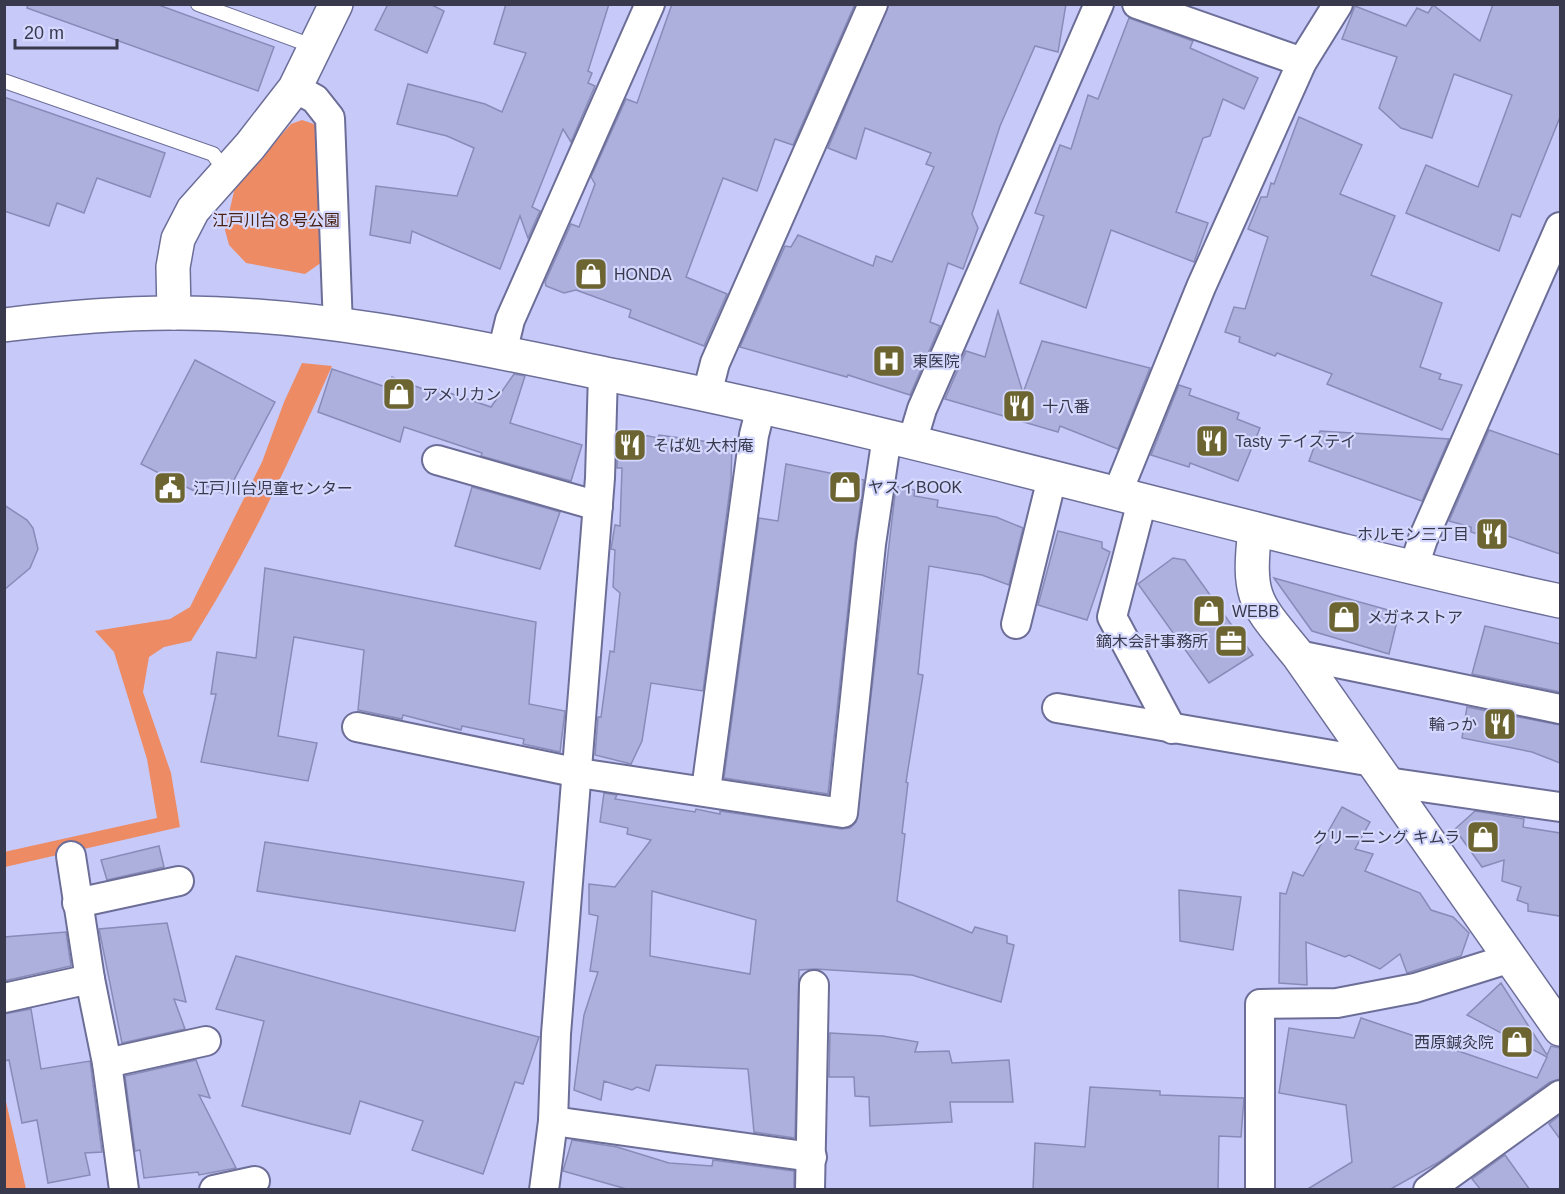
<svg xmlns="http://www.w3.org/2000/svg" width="1565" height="1194" viewBox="0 0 1565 1194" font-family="Helvetica,'Noto Sans JP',sans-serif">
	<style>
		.green { fill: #ed8b65 }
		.building { fill: #adb0dd; stroke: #888bb7; stroke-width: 1.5; fill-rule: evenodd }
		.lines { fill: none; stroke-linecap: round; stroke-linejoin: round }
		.lane-casing { stroke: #6c6e98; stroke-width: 16 }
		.street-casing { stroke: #6c6e98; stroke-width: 32 }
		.secondary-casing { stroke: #6c6e98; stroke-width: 36 }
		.lane { stroke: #fff; stroke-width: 14 }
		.street { stroke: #fff; stroke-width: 28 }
		.secondary { stroke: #fff; stroke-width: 33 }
		.labels { text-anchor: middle; stroke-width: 4.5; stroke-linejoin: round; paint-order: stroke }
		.park-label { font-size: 16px; fill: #482112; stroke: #d5d8fe }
		.poi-label { font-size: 16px; fill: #38394c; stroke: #d5d8fe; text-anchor: start }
	</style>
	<rect width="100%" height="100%" fill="#c7caf9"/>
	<g class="green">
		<path d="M302,120L317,125L325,260L305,274L246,263L229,245L225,230L235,187L291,124Z"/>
		<path d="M302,363L332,366C290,460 247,554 191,641L164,647L149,657L143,692L171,773L180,827L5,867L4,852L157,818L147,759L114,652L95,631L170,619L190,607L262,462L284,402Z"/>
		<path d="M4,1093L26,1189H5Z"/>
	</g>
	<g class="building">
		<path d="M28,4H156L274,47L258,91L27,8Z"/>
		<path d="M388,4H430L444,11L427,53L375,30Z"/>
		<path d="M506,4H609L588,71L592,73L588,83L595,86L571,142L563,129L532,207L540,211L528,238L520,216L500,269L412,231L410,243L370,235L376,186L457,196L474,148L447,136L397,124L408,84L485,104L502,112L526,53L494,44Z"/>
		<path d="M672,4H855L793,145L775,139L757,191L723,178L686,277L727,294L704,346L629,317L631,310L576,290L564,293L546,286L545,282L571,224L579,227L595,184L591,177L626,99L637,103Z"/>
		<path d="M889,4H1066L1058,52L1035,46L1000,126L972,214L978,228L963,269L948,263L930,322L940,326L910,395L848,375L847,377L740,347L785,246L791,247L798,235L873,266L876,256L892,262L934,167L926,164L931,153L865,128L856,159L828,148Z"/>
		<path d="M1493,4H1560V117L1520,217L1512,214L1499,251L1406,213L1426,165L1478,187L1512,95L1454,74L1432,138L1401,128L1379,108L1397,57L1342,39L1355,6L1406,26L1417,8L1428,13L1433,5L1480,41Z"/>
		<path d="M1129,18L1193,41L1190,48L1258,78L1244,109L1223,99L1210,136L1203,138L1176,212L1208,223L1194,262L1111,230L1086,308L1020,283L1044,216L1035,213L1060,145L1071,149L1088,95L1098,99Z"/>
		<path d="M4,97L165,153L150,197L97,178L84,213L57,203L49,226L4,211Z"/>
		<path d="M1299,117L1362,145L1340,194L1395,216L1371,275L1442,303L1420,367L1441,374L1439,379L1462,385L1442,430L1327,384L1332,374L1277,353L1275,356L1239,342L1240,337L1225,332L1234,307L1245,309L1268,237L1248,229L1261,197H1267L1271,183L1274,184Z"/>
		<path d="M998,311L1023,393L1042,341L1150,368L1118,449L1060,426L1058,432L945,399L966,351L985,357Z"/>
		<path d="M195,360L275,402L226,495L207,486L202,495L141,464Z"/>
		<path d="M332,369L389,388L392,377L433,393L435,388L491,407L514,374L525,376L510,423L582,445L571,481L481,456L482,453L404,427L400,442L318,412Z"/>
		<path d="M1179,385L1191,389L1189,395L1239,413L1237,419L1260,428L1238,481L1190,463L1189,467L1151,455Z"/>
		<path d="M618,430L658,438L659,435L732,445L731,481L703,691L651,683L642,741L631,764L595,755L598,717H601L610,651L614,652L620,593L613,587L615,550L611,549L615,525L620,526L622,468H617Z"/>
		<path d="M1489,430L1560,455V554L1502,534L1500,541L1471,532V527L1449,521Z"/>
		<path d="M1320,431L1449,439L1422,501L1309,461Z"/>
		<path d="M786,464L864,480L855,542L828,794L724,778L759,518L778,521Z"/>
		<path d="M896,486L915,490L914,496L938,500L937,507L996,517L1023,528L1009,585L982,575L929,566L918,674L923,675L906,782L908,783L902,833L905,834L897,901L972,933L975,927L1007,936V943L1014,945L1001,1002L912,975L815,969L799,970L795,1138L754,1132L748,1069L656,1065L649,1091L637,1087L632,1090L604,1081L601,1100L574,1090L584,1015L598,972L590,971L598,916L589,914V884L615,887L651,840L627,834L628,828L600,822L604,793L617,795L615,799L695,812L696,809L720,814V811L841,829L850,828L856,822ZM652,891L756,920L750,974L650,956Z"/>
		<path d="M472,487L560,512L540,569L455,546Z"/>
		<path d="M4,505L27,520L33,528L38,549L30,568L4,590Z"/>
		<path d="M1058,531L1102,542V548L1110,552L1087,620L1038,605Z"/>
		<path d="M1173,558L1185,560L1253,655L1209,683L1138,584Z"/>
		<path d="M265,568L536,622L529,704L565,711L560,752L523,744L524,739L462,726L461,730L403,715L402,719L358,710L364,650L294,637L278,736L317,743L308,781L201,762L216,694H211L217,652L256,658Z"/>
		<path d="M1274,578L1399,613L1389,654L1312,631Z"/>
		<path d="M1485,626L1560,644V692L1472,674Z"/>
		<path d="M1467,707L1560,725V763L1532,752L1462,738Z"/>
		<path d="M1342,807L1370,822L1355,849L1373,854L1365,871L1420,893L1431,910L1453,917L1469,933L1461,956L1407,973L1400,954L1380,969L1349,955L1345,957L1306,942L1307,985L1279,983L1280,893L1286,894L1293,872L1303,876Z"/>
		<path d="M1475,811L1524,819L1523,827L1560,833V916L1528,911V904L1517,900L1521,887L1502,881L1504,860L1482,867L1455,829Z"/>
		<path d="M265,842L524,882L515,931L257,891Z"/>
		<path d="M159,846L164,867L107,880L101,860Z"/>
		<path d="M1179,890L1241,897L1233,950L1180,941Z"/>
		<path d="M167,923L186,1002L174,999L185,1029L122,1043L99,929Z"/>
		<path d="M66,932L71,966L4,981V937Z"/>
		<path d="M236,956L539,1037L523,1084L515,1082L483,1174L412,1150L423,1121L360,1101L350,1134L242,1106L264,1021L216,1009Z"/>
		<path d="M1501,983L1547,1055L1551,1046L1560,1048V1079L1550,1082L1439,1162L1389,1190H1306L1352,1162L1346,1105L1279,1093L1289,1028L1354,1038L1361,1018L1432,1042L1430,1049L1435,1043L1537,1078L1547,1057L1467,1015Z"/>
		<path d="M31,1009L41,1069L90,1061L102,1152L85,1153L90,1175L48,1183L37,1120L22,1123L9,1060L4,1061V1014Z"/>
		<path d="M830,1033L883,1036L918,1042L915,1052L949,1051L952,1063L1009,1060L1013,1102H950L952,1122L870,1126L869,1097L855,1096L854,1077H829Z"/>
		<path d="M196,1060L210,1098L199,1095L236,1168L199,1175L198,1172L144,1178L140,1150L135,1151L125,1076Z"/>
		<path d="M1090,1087L1160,1091V1095L1244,1098L1241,1137L1219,1136L1218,1190H1033L1035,1143L1085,1147Z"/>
		<path d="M1560,1115V1139L1549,1124Z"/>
		<path d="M572,1140L617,1147L669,1163L712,1166L713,1160L794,1171V1190H630L563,1171Z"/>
		<path d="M1505,1155L1530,1190H1481L1472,1179Z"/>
	</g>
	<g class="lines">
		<g class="lane-casing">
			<g id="lane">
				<path d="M198,4L315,47"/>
				<path d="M4,81L213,154L227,173"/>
			</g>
		</g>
		<g class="street-casing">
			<g id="street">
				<path d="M1137,4L1302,62"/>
				<path d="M295,88L315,99L330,118L338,326"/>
				<path d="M502,353L510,320L650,4"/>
				<path d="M707,394L715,363L873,4"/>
				<path d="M912,442L922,409L1099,4"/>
				<path d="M437,460L598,506"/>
				<path d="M1117,494L1201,287L1302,62L1338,4"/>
				<path d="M1142,501L1112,617L1172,729"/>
				<path d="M1413,569L1423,539L1560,227"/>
				<path d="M1016,624L1052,478"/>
				<path d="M1298,655L1560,709"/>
				<path d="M1057,708L1373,762"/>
				<path d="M357,727L579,773L843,813L871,544L887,436"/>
				<path d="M1387,782L1560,807"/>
				<path d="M706,790L754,435L761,407"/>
				<path d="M71,856L90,979"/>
				<path d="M77,903L179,881"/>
				<path d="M4,998L90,979L107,1063L124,1190"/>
				<path d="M107,1063L206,1041"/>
				<path d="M553,1121L812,1157"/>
				<path d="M214,1190L255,1181"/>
				<path d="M544,1190L553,1121L556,1034L600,478L603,373"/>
				<path d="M810,1190L814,985"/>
				<path d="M1260,1190V1004L1337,1003L1415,988L1511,958"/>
				<path d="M1428,1190L1560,1095"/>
			</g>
		</g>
		<g class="secondary-casing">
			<g id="secondary">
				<path d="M174,313L173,267L178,239L193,210L250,146L295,88L336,4"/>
				<path d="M4,325C60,318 116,313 172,313C323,312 474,347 621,377C937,440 1246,533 1560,601"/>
				<path d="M1255,529C1247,600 1255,602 1298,655L1560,1029"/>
			</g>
		</g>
		<use href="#lane" class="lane"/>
		<use href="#street" class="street"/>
		<use href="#secondary" class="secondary"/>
	</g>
	<defs>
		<g id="shop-square" transform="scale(1.725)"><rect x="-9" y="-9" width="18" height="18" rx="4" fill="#6c6531" stroke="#d5d8fe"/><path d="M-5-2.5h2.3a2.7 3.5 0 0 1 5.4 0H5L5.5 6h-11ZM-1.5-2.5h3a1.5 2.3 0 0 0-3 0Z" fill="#fff"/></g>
		<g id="hospital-square" transform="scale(1.725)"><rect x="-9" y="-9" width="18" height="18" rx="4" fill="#6c6531" stroke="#d5d8fe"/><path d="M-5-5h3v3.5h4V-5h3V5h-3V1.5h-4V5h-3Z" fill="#fff"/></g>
		<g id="restaurant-square" transform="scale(1.725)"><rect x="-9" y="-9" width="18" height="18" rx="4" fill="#6c6531" stroke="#d5d8fe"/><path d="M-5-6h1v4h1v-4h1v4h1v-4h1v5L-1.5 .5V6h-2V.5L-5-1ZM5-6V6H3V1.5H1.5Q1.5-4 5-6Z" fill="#fff"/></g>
		<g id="civic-square" transform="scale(1.725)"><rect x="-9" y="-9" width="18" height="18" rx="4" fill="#6c6531" stroke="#d5d8fe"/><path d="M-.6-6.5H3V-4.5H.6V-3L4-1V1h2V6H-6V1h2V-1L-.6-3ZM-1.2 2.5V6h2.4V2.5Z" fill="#fff"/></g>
		<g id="office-square" transform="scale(1.725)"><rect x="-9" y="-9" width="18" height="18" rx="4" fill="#6c6531" stroke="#d5d8fe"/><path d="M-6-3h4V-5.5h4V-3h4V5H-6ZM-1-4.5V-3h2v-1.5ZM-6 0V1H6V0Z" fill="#fff"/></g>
	</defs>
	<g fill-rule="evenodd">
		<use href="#shop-square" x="591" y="274"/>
		<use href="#hospital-square" x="889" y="361"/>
		<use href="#shop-square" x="399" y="394"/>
		<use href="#restaurant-square" x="1019" y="406"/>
		<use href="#restaurant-square" x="1212" y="441"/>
		<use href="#restaurant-square" x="630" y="445"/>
		<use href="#shop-square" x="845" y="487"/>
		<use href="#civic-square" x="170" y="488"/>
		<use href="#restaurant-square" x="1492" y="534"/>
		<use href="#shop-square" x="1209" y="611"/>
		<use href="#shop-square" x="1344" y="617"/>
		<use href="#office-square" x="1231" y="641"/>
		<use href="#restaurant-square" x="1500" y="724"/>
		<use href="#shop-square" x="1483" y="837"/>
		<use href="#shop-square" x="1517" y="1042"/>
	</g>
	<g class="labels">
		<g class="park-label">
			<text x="276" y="226">江戸川台８号公園</text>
		</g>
		<g class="poi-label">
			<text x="614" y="280">HONDA</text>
			<text x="912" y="367">東医院</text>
			<text x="422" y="400">アメリカン</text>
			<text x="1042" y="412">十八番</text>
			<text x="1235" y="447">Tasty テイステイ</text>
			<text x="653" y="451">そば処 大村庵</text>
			<text x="868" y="493">ヤスイBOOK</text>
			<text x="193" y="494">江戸川台児童センター</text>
			<text x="1469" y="540" text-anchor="end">ホルモン三丁目</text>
			<text x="1232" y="617">WEBB</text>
			<text x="1367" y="623">メガネストア</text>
			<text x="1208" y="647" text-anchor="end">鏑木会計事務所</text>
			<text x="1477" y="730" text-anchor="end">輪っか</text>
			<text x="1460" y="843" text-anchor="end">クリーニング キムラ</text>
			<text x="1494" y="1048" text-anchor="end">西原鍼灸院</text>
		</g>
	</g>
	<rect width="1565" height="1194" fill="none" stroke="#38394c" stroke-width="12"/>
	<path d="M15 39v9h102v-9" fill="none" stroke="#38394c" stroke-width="3"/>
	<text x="24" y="39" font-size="18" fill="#38394c" stroke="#d5d8fe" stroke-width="4.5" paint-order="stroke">20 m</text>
</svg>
